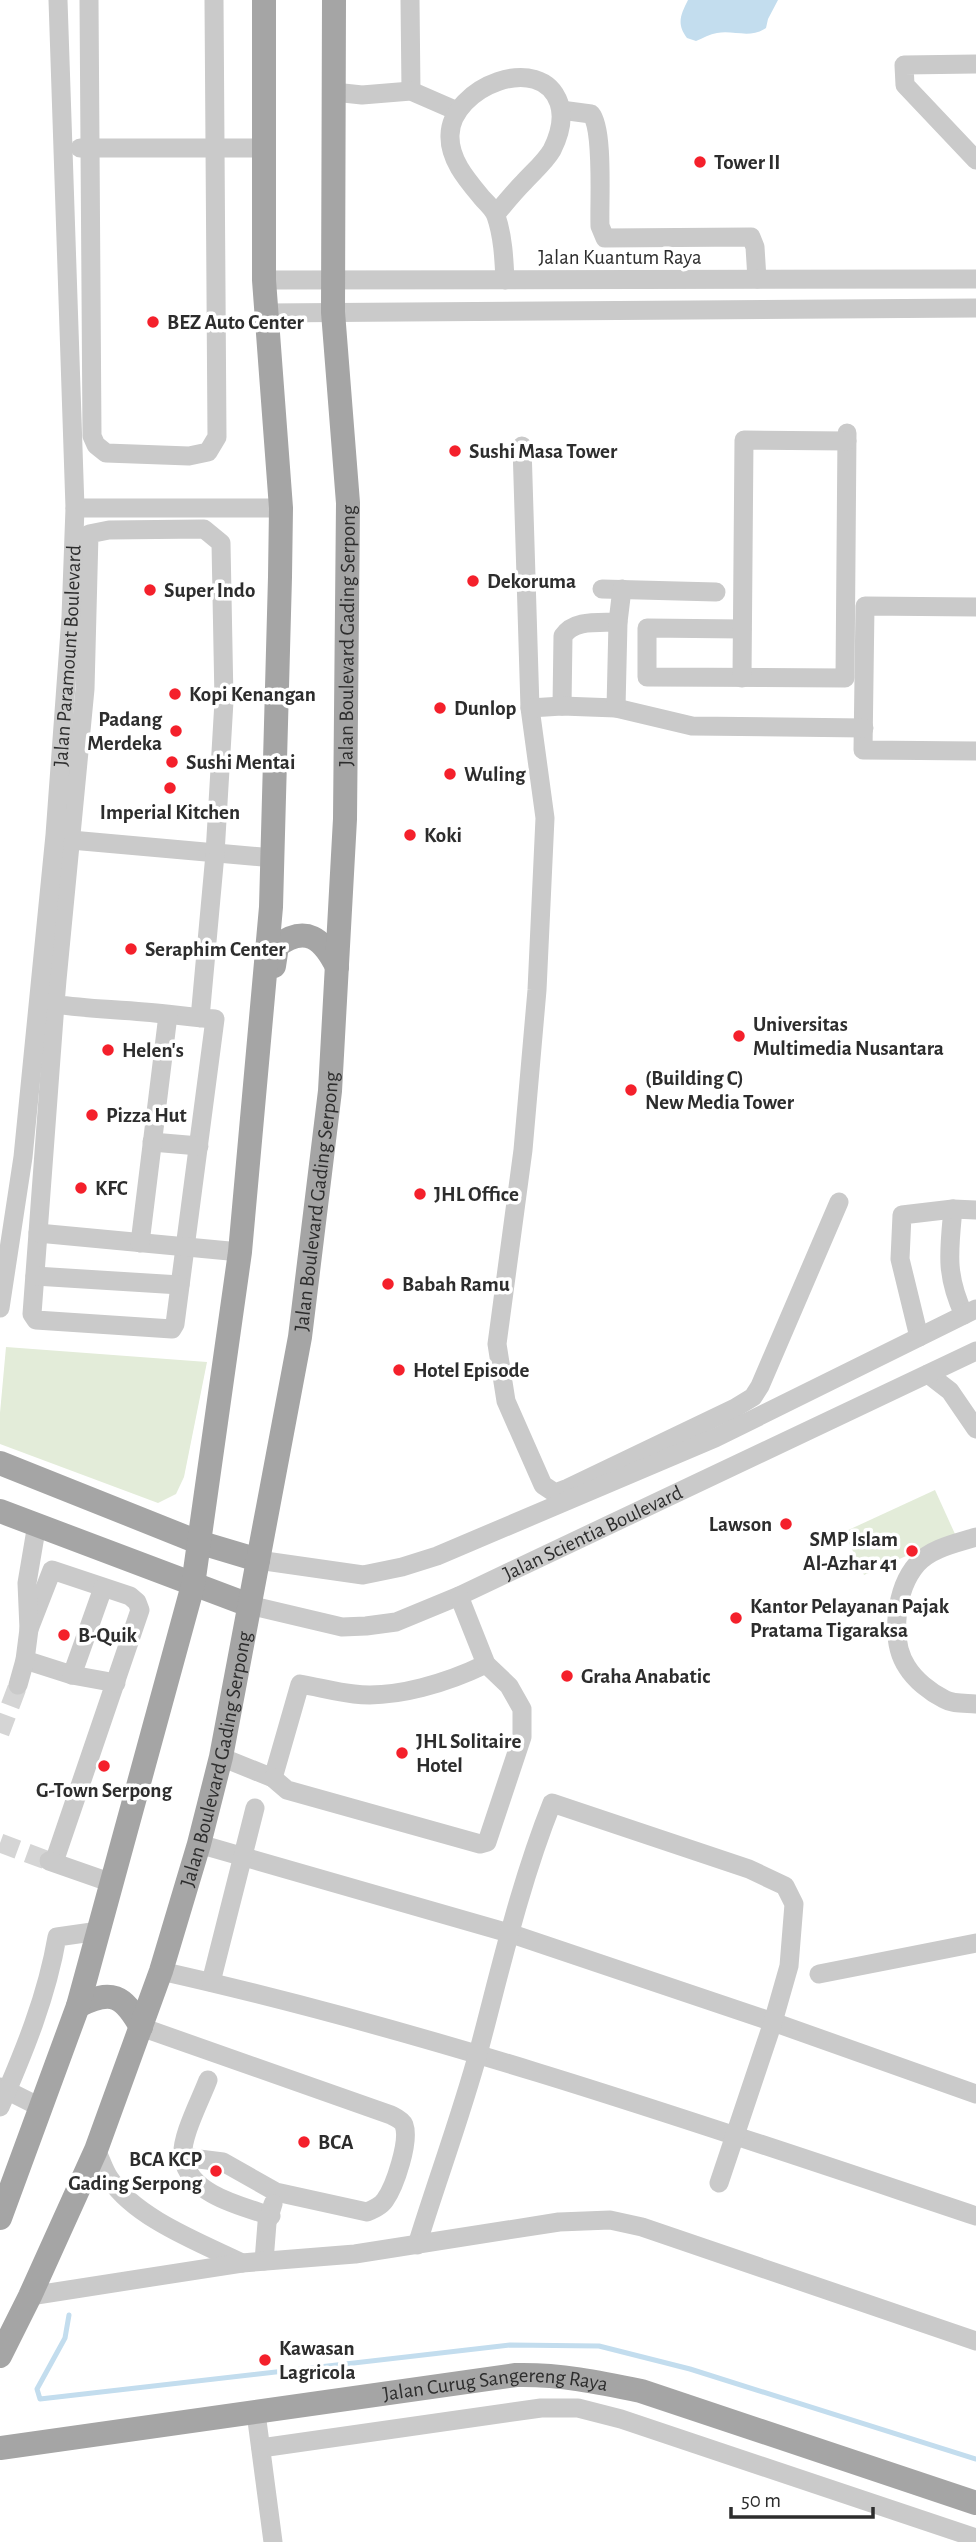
<svg xmlns="http://www.w3.org/2000/svg" width="976" height="2542" viewBox="0 0 976 2542" font-family="'Alegreya Sans',sans-serif">
	<style>
		.green { fill: #e3ecd9 }
		.water { fill: #c3ddee }
		.lines { fill: none; stroke-linecap: round; stroke-linejoin: round }
		.stream { stroke: #c3ddee; stroke-width: 5 }
		.minor-tunnel { stroke: #d5d5d5; stroke-width: 19; stroke-dasharray: 19 10; stroke-linecap: butt }
		.minor { stroke: #cacaca; stroke-width: 19 }
		.major { stroke: #a5a5a5; stroke-width: 24 }
		.poi-dot { fill: #f4202b; stroke: #fff; stroke-width: 2.5 }
		.labels { text-anchor: middle; stroke-width: 7; stroke-linejoin: round; paint-order: stroke }
		.poi-label { font-size: 21px; font-weight: bold; fill: #2d2d2d; stroke: #fff; text-anchor: start }
		.street-label { font-size: 21px; fill: #2d2d2d; stroke: #fff }
	</style>
	<rect width="100%" height="100%" fill="#fff"/>
	<g class="green">
		<path d="M6,1347L207,1362L184,1477L176,1494L158,1503L0,1444V1413Z"/>
		<path d="M935,1490L955,1534L864,1575L844,1532Z"/>
	</g>
	<path class="water" d="M688,0H778L768,19L766,28C750,39 734,30 717,33C710,34 703,38 696,41L687,38C676,24 681,14 688,0Z"/>
	<g class="lines">
		<path class="stream" d="M69,2315L65,2338L37,2389L40,2399L510,2345L599,2346L690,2369L976,2459"/>
		<g class="minor-tunnel">
			<path d="M0,1733L18,1685"/>
			<path d="M0,1843L49,1861"/>
		</g>
		<g class="minor">
			<path d="M89,0L92,436L96,445L106,453L189,456L208,452L217,437L214,0"/>
			<path d="M410,0L411,91"/>
			<path d="M976,64L904,65L905,85L976,160"/>
			<path d="M334,92L362,95L411,91L457,111"/>
			<path d="M561,110L591,114C604,129 599,203 600,226L605,238L751,237L755,247L757,279"/>
			<path d="M80,148H264"/>
			<path d="M496,214C505,203 514,192 524,182C534,171 545,162 552,150C559,136 564,118 559,103C541,51 451,87 450,135C449,160 468,181 483,199C488,204 494,210 496,216C503,236 504,259 505,280"/>
			<path d="M264,280L976,279"/>
			<path d="M266,313L976,308"/>
			<path d="M522,446L530,708L545,818L537,990L523,1150L497,1344L506,1401L543,1485L555,1493L568,1488L735,1408L753,1397L760,1386L839,1202"/>
			<path d="M75,508H281"/>
			<path d="M602,589L716,592"/>
			<path d="M976,607L865,606L863,750L976,751"/>
			<path d="M742,629L647,628V677L845,678L847,433"/>
			<path d="M742,678L744,440L847,441"/>
			<path d="M562,706L563,636C574,619 599,623 618,622"/>
			<path d="M530,708L562,706L616,708L692,726L864,728"/>
			<path d="M616,708L618,622L622,589"/>
			<path d="M71,840L273,858"/>
			<path d="M55,1004C85,1009 114,1009 144,1012C168,1014 191,1017 215,1019L175,1324L172,1329L36,1320L32,1314L55,1004L57,980L85,689L89,534L109,530L204,529L221,543L224,701L215,854L200,1018"/>
			<path d="M152,1142L199,1146"/>
			<path d="M953,1209C949,1252 945,1274 964,1315"/>
			<path d="M38,1233L240,1252"/>
			<path d="M140,1243L168,1015"/>
			<path d="M35,1276L180,1285"/>
			<path id="s1" d="M0,1308L23,1157L55,835L71,617L75,508L58,0"/>
			<path d="M919,1337L900,1259L902,1215L953,1209L976,1210"/>
			<path d="M928,1374L950,1391L976,1429"/>
			<path d="M976,1537C957,1543 931,1548 917,1564C896,1588 889,1640 907,1667C915,1680 930,1692 944,1699C952,1704 966,1703 976,1704"/>
			<path d="M258,1560L363,1575L402,1567L437,1556L715,1438L976,1309"/>
			<path id="s2" d="M249,1605L342,1627L366,1626L396,1622L459,1596L976,1351"/>
			<path d="M29,1629L52,1570L130,1596L137,1602L140,1610L54,1862"/>
			<path d="M25,1660L72,1675L116,1683"/>
			<path d="M72,1675L103,1588"/>
			<path d="M18,1685L25,1660L29,1629L27,1583L37,1524"/>
			<path d="M221,1757L273,1778L300,1684C318,1687 336,1692 354,1694C396,1699 449,1682 486,1664"/>
			<path d="M273,1778L287,1790L480,1844L487,1842L522,1737V1709L509,1686L486,1664L459,1596"/>
			<path d="M199,1844L509,1933L773,2022L976,2094"/>
			<path d="M49,1861L112,1883"/>
			<path d="M161,1971C438,2033 707,2126 976,2216"/>
			<path d="M819,1974L976,1943"/>
			<path d="M211,1982L255,1808"/>
			<path d="M141,2027L391,2115C395,2117 402,2120 404,2125C410,2141 395,2186 385,2200C381,2206 374,2209 367,2212L276,2192L223,2162L183,2157"/>
			<path d="M208,2080C201,2099 180,2138 183,2158C190,2195 241,2206 271,2216"/>
			<path d="M0,2087L42,2108"/>
			<path d="M0,2107C24,2052 47,1996 57,1937L99,1931"/>
			<path d="M96,2150C101,2159 104,2171 110,2179C135,2218 201,2243 242,2263"/>
			<path d="M417,2245C437,2180 461,2116 479,2050C501,1967 520,1883 552,1803L749,1869L785,1886L794,1904L789,1966L773,2022L719,2183"/>
			<path d="M264,2261L267,2223L273,2204"/>
			<path d="M30,2296L242,2263L355,2254L559,2222L610,2220L642,2227L976,2341"/>
			<path d="M256,2413L273,2542"/>
			<path d="M261,2448L541,2408H578L621,2419L976,2538"/>
		</g>
		<g class="major">
			<path d="M274,966L277,946C306,924 323,939 337,967"/>
			<path d="M0,1463L198,1542L258,1560"/>
			<path d="M0,1511L249,1605"/>
			<path d="M78,2006C112,1989 123,1995 141,2027"/>
			<path d="M0,2218L78,2006L193,1585L240,1252L271,907L280,577L281,508L264,280V0"/>
			<path id="s3" d="M0,2356L30,2296L96,2150L161,1971L199,1844L221,1757L300,1337L330,1091L345,819L348,503L333,312L334,0"/>
			<path id="s4" d="M0,2448L516,2375C559,2374 599,2382 641,2391L976,2503"/>
		</g>
	</g>
	<g class="poi-dot">
		<circle cx="700" cy="162" r="7"/>
		<circle cx="153" cy="322" r="7"/>
		<circle cx="455" cy="451" r="7"/>
		<circle cx="473" cy="581" r="7"/>
		<circle cx="150" cy="590" r="7"/>
		<circle cx="175" cy="694" r="7"/>
		<circle cx="440" cy="708" r="7"/>
		<circle cx="176" cy="731" r="7"/>
		<circle cx="172" cy="762" r="7"/>
		<circle cx="450" cy="774" r="7"/>
		<circle cx="170" cy="788" r="7"/>
		<circle cx="410" cy="835" r="7"/>
		<circle cx="131" cy="949" r="7"/>
		<circle cx="739" cy="1036" r="7"/>
		<circle cx="108" cy="1050" r="7"/>
		<circle cx="631" cy="1090" r="7"/>
		<circle cx="92" cy="1115" r="7"/>
		<circle cx="81" cy="1188" r="7"/>
		<circle cx="420" cy="1194" r="7"/>
		<circle cx="388" cy="1284" r="7"/>
		<circle cx="399" cy="1370" r="7"/>
		<circle cx="786" cy="1524" r="7"/>
		<circle cx="912" cy="1551" r="7"/>
		<circle cx="736" cy="1618" r="7"/>
		<circle cx="64" cy="1635" r="7"/>
		<circle cx="567" cy="1676" r="7"/>
		<circle cx="402" cy="1753" r="7"/>
		<circle cx="104" cy="1766" r="7"/>
		<circle cx="304" cy="2142" r="7"/>
		<circle cx="216" cy="2171" r="7"/>
		<circle cx="265" cy="2360" r="7"/>
	</g>
	<g class="labels">
		<g class="poi-label">
			<text x="714" y="169">Tower II</text>
			<text x="167" y="329">BEZ Auto Center</text>
			<text x="469" y="458">Sushi Masa Tower</text>
			<text x="487" y="588">Dekoruma</text>
			<text x="164" y="597">Super Indo</text>
			<text x="189" y="701">Kopi Kenangan</text>
			<text x="454" y="715">Dunlop</text>
			<text x="162" y="726" text-anchor="end">Padang<tspan x="162" dy="24">Merdeka</tspan></text>
			<text x="186" y="769">Sushi Mentai</text>
			<text x="464" y="781">Wuling</text>
			<text x="170" y="819" text-anchor="middle">Imperial Kitchen</text>
			<text x="424" y="842">Koki</text>
			<text x="145" y="956">Seraphim Center</text>
			<text x="753" y="1031">Universitas<tspan x="753" dy="24">Multimedia Nusantara</tspan></text>
			<text x="122" y="1057">Helen's</text>
			<text x="645" y="1085">(Building C)<tspan x="645" dy="24">New Media Tower</tspan></text>
			<text x="106" y="1122">Pizza Hut</text>
			<text x="95" y="1195">KFC</text>
			<text x="434" y="1201">JHL Office</text>
			<text x="402" y="1291">Babah Ramu</text>
			<text x="413" y="1377">Hotel Episode</text>
			<text x="772" y="1531" text-anchor="end">Lawson</text>
			<text x="898" y="1546" text-anchor="end">SMP Islam<tspan x="898" dy="24">Al-Azhar 41</tspan></text>
			<text x="750" y="1613">Kantor Pelayanan Pajak<tspan x="750" dy="24">Pratama Tigaraksa</tspan></text>
			<text x="78" y="1642">B-Quik</text>
			<text x="581" y="1683">Graha Anabatic</text>
			<text x="416" y="1748">JHL Solitaire<tspan x="416" dy="24">Hotel</tspan></text>
			<text x="104" y="1797" text-anchor="middle">G-Town Serpong</text>
			<text x="318" y="2149">BCA</text>
			<text x="202" y="2166" text-anchor="end">BCA KCP<tspan x="202" dy="24">Gading Serpong</tspan></text>
			<text x="279" y="2355">Kawasan<tspan x="279" dy="24">Lagricola</tspan></text>
		</g>
		<g class="street-label">
			<text x="620" y="264">Jalan Kuantum Raya</text>
			<text dy="7" stroke="none"><textPath href="#s3" startOffset="1771">Jalan Boulevard Gading Serpong</textPath></text>
			<text dy="7" stroke="none"><textPath href="#s1" startOffset="656">Jalan Paramount Boulevard</textPath></text>
			<text dy="7" stroke="none"><textPath href="#s3" startOffset="1204">Jalan Boulevard Gading Serpong</textPath></text>
			<text dy="7" stroke="none"><textPath href="#s2" startOffset="366">Jalan Scientia Boulevard</textPath></text>
			<text dy="7" stroke="none"><textPath href="#s3" startOffset="637">Jalan Boulevard Gading Serpong</textPath></text>
			<text dy="7" stroke="none"><textPath href="#s4" startOffset="500">Jalan Curug Sangereng Raya</textPath></text>
		</g>
	</g>
	<path d="M731 2507v10h142v-10" fill="none" stroke="#2d2d2d" stroke-width="3.5"/>
	<text x="741" y="2507" font-size="21" fill="#2d2d2d" stroke="#ffffff" stroke-width="5" paint-order="stroke">50 m</text>
</svg>
